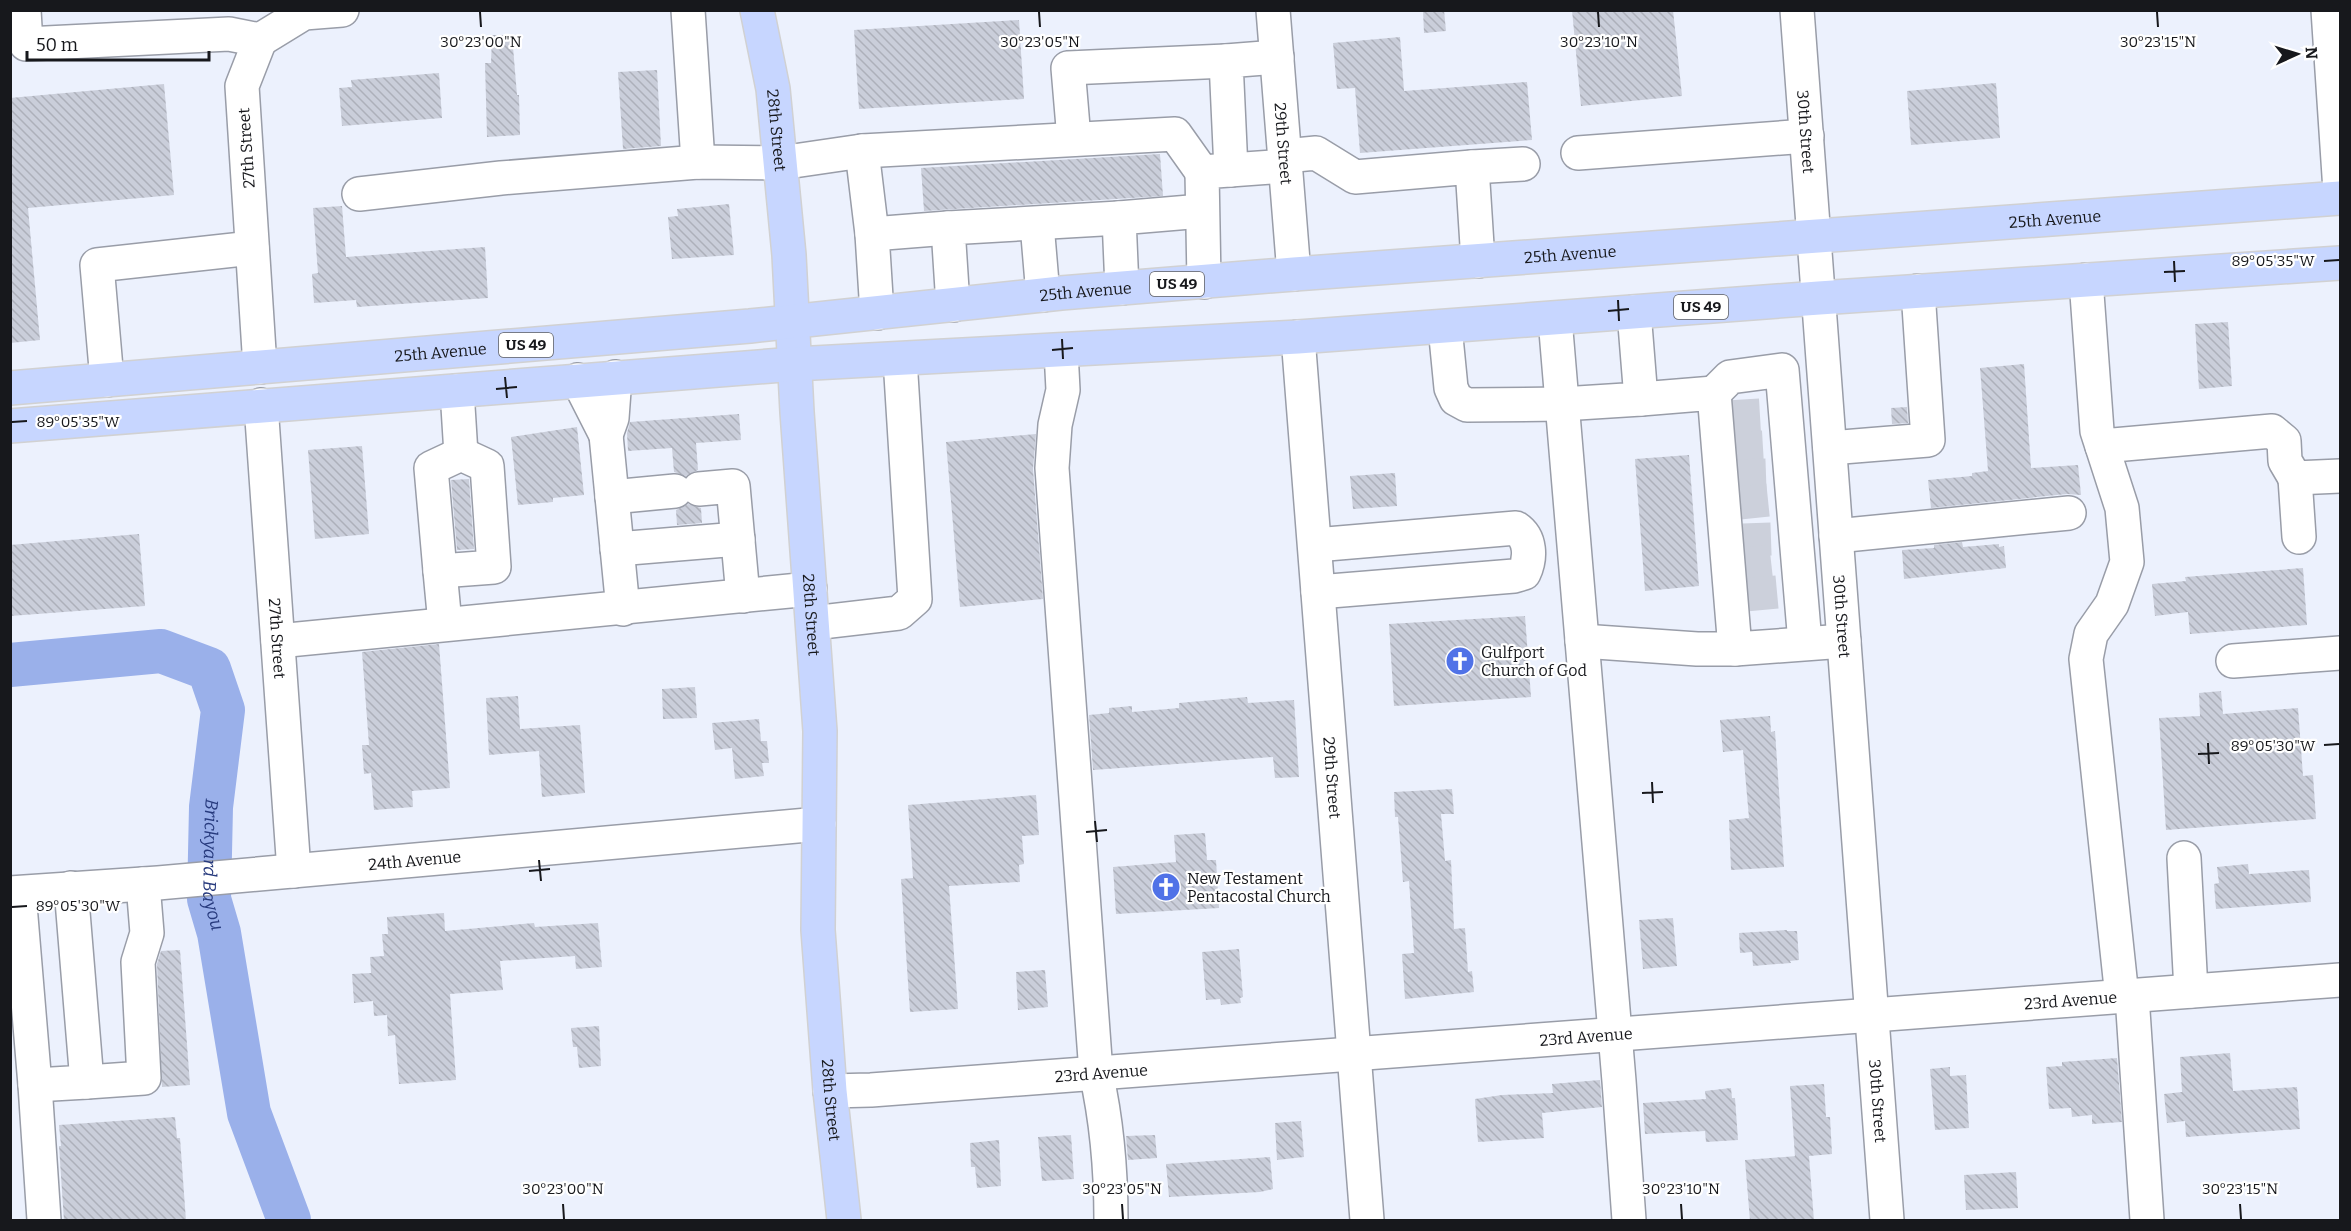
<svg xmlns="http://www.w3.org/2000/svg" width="2351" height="1231" viewBox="0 0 2351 1231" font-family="Bitter,serif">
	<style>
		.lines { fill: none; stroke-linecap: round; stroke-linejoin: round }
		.river { stroke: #9ab0ea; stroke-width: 44 }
		.building { fill: url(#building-back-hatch) }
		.minor-tunnel { stroke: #ccd0db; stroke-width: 33; stroke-dasharray: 33 16; stroke-linecap: butt }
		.minor-casing { stroke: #999da8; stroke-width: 36 }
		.major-casing { stroke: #d1d1d2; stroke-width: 36 }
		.minor { stroke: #fff; stroke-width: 33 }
		.major { stroke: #c7d6ff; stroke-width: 33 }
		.ticks { fill: none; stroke: #17181c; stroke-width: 2 }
		.labels { text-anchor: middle; stroke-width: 4.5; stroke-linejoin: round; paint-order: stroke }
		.shield { fill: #fff; stroke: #5d5d60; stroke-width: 1.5 }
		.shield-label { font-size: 15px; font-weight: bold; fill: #17181c }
		.street-label { font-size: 16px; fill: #17181c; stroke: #fff }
		.poi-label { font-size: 16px; fill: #17181c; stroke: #fff; text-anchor: start }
		.water-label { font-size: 18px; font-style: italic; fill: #273a7d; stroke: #fff }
		.ticks-label { font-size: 15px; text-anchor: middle; fill: #17181c; stroke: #fff; stroke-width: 4.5; stroke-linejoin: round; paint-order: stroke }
	</style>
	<defs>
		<pattern id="building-back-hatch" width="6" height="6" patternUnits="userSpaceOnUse" patternTransform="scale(1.5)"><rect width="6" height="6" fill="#caceda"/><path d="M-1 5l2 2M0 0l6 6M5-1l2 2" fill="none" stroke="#adb0ba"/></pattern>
	</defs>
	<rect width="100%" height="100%" fill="#ecf1fd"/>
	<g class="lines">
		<path class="river" id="s1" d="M10,665L161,651L209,669L223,710L211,807L209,899L219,933L249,1113L289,1220"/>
	</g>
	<g class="building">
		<path d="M1423,10H1444L1446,31L1424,33Z"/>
		<path d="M1572,10H1673L1682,96L1581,106Z"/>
		<path d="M1019,20L1024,99L859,109L854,30Z"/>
		<path d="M492,35H512L517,95H519L520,135L487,137L485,63H491Z"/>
		<path d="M1400,37L1404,91L1527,82L1532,140L1360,153L1355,88L1337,89L1333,43Z"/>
		<path d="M657,70L661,146L623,149L618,72Z"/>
		<path d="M439,73L442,118L342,126L339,88L352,87L351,80Z"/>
		<path d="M1996,83L2000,138L1911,145L1907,91Z"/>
		<path d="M164,84L174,195L28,208L40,340L10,343V98Z"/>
		<path d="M1160,154L1163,196L924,211L921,168Z"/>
		<path d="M729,204L734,255L672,259L668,217L678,216L677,209Z"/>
		<path d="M342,206L346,257L485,247L488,298L357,307L356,300L314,303L312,274L318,273L313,208Z"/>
		<path d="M2228,322L2232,386L2199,389L2195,324Z"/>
		<path d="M2024,364L2031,468L2078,465L2081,495L2067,494L1931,508L1928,480L1972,476V473L1988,471L1980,368Z"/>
		<path d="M1907,407L1908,423L1892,424L1891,408Z"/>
		<path d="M739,414L741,440L696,443L698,470L686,476L674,472L672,448L628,451L627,433L630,422Z"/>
		<path d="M577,427L584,495L553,498V502L518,505L511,437Z"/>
		<path d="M1036,434L1033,469L1043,599L960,607L946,442Z"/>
		<path d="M362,446L369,534L315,539L308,450Z"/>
		<path d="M1689,455L1699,586L1645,591L1635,459Z"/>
		<path d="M1395,473L1397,506L1353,509L1350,476Z"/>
		<path d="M469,479L474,549L457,550L451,480Z"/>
		<path d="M688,504L701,508L702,523L677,525L676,510Z"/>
		<path d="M139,534L145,606L10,616V545Z"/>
		<path d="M1962,542L1963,547L1999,544V547L2004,546L2006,568L1904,579L1902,550L1934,548V545Z"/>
		<path d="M2303,568L2307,625L2190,634L2188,612L2155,616L2152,584L2186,581L2185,577Z"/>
		<path d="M1525,616L1531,697L1394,706L1389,624Z"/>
		<path d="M439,644L450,788L412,791L413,807L374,810L371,773L364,774L362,745H369L362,652Z"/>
		<path d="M695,687L697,718L663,719L662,689Z"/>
		<path d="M2221,691L2223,714L2298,708L2303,776L2313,775L2316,819L2166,830L2159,718L2200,716L2199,693Z"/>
		<path d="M518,696L520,729L580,725L585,793L542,797L539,751L489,755L486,698Z"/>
		<path d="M1247,697L1248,703L1294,700L1299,777L1275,778L1273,757L1093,770L1089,715L1109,713V708L1132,706V712L1179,708V703Z"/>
		<path d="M1770,716L1771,732L1775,731L1784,867L1731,870L1729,820L1749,818L1743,750L1723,752L1720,720Z"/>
		<path d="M759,719L761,741H767L769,763H762L764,776L735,779L732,748L715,750L712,723Z"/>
		<path d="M1452,789L1454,814H1441L1445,861L1451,860L1454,929L1465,928L1468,972L1472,971L1474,992L1405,999L1402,954L1414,953L1409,881L1403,882L1398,817H1395L1394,792Z"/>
		<path d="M1036,795L1039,835L1022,836L1024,864L1019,865L1020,882L949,886L958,1009L910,1012L901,879L913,878L908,805Z"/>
		<path d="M1205,833L1207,860H1216L1219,908L1116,914L1113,867L1176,862L1174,835Z"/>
		<path d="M2248,864L2249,874L2309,870L2311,902L2216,909L2214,884L2219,883L2217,867Z"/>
		<path d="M444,913L445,931L534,923L535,927L598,923L602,967L576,969L575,956L500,961L503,990L450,994L456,1080L399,1084L395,1035L388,1036L387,1015L374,1016L373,1001L354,1003L352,974L371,973L370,957L384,956L382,934H388L387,917Z"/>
		<path d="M1673,918L1677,966L1643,969L1639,920Z"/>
		<path d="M1787,930V931H1797L1799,960L1790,961L1791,963L1753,966L1752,952L1740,953L1739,933Z"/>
		<path d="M1239,949L1243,997L1240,998L1241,1003L1221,1005L1220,999L1206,1000L1202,952Z"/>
		<path d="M180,950L190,1085L162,1087L157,964L161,951Z"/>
		<path d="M1045,970L1048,1007L1018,1010L1016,972Z"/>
		<path d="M599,1026L601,1066L579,1068L577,1047H573L571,1028Z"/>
		<path d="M2230,1053L2233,1091L2297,1087L2300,1129L2186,1137L2185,1121L2167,1123L2164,1094L2182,1092L2180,1057Z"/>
		<path d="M2117,1058L2122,1122L2092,1124V1115L2072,1117L2071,1108L2049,1109L2046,1067L2062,1066V1062Z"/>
		<path d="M1950,1067V1076L1966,1075L1969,1128L1935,1130L1930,1069Z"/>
		<path d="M1600,1080L1602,1107L1542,1113L1544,1138L1478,1142L1475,1099L1502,1095L1553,1093L1552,1084Z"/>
		<path d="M1824,1084L1826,1117H1830L1832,1154L1809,1156L1814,1221H1750L1745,1160L1797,1156L1795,1157L1790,1086Z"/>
		<path d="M1731,1088L1732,1098H1735L1738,1140L1706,1142L1705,1131L1645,1134L1643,1103L1706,1099L1705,1091Z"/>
		<path d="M175,1117L177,1138H180L186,1221H64L59,1146H61L59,1125Z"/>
		<path d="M1301,1121L1304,1157L1277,1160L1275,1123Z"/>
		<path d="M1071,1135L1074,1179L1042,1181L1038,1137Z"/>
		<path d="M1155,1135L1157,1158L1128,1160L1126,1136Z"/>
		<path d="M999,1140L1001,1186L977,1188L975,1167H971L970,1143Z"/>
		<path d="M1270,1157L1273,1189L1260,1192L1169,1197L1166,1164Z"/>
		<path d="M2016,1172L2018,1208L1966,1210L1964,1175Z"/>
	</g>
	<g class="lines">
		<g class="minor-tunnel">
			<path d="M1727,417L1761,415"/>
			<path d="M1730,449L1764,447"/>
			<path d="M1738,476L1766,475"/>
			<path d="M1739,503L1768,500"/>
			<path d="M1743,540L1771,539"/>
			<path d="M1744,564L1771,561"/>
			<path d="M1745,595L1777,592"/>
		</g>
		<g class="minor-casing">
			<g id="minor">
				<path d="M24,10L26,44L229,34L260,40"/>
				<path d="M688,10L698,162"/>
				<path id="s2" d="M1273,10L1294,274"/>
				<path id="s3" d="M1797,10L1887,1220"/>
				<path d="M2328,10L2340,191"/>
				<path d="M260,40L304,13L342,10"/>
				<path d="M1074,139L1068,68L1226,61"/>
				<path d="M862,151L1175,134L1202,172"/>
				<path d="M1578,153L1807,136"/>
				<path d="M1285,156L1316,153L1355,177L1472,167L1478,261"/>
				<path d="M1472,167L1523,164"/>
				<path d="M1231,170L1226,61L1277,57"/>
				<path d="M359,194L501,178L698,162L780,163L862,151L872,234"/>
				<path d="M1037,224L1043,295"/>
				<path d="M2086,280L2097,431L2122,508L2127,562L2112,604L2091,634L2086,659L2122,997"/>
				<path d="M1204,282L1202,172L1285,166"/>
				<path d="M1122,288L1119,218L1202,211"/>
				<path d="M953,305L948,228L1119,218"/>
				<path d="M877,313L872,234L948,228"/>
				<path d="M1555,319L1619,1081L1629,1220"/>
				<path d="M1445,327L1451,388L1456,399L1467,405L1562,404L1641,399L1634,312"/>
				<path id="s4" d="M1298,337L1367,1220"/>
				<path d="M1061,351L1063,390L1055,425L1052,468L1096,1073C1107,1122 1111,1171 1111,1220"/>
				<path d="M260,367L242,86L260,40"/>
				<path d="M107,380L97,265L252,248"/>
				<path d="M578,380L606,435L612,418L615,377"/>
				<path d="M457,391L461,454"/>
				<path d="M1714,393L1730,377L1782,370L1805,643"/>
				<path d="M1641,399L1714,393L1735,649L1844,641"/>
				<path id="s5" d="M261,405L294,871"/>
				<path d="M606,435L623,609"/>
				<path d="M2102,446L2272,431L2284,441L2285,461L2295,478L2340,476"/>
				<path d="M1830,448L1928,440L1918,291"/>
				<path d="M461,454L487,466L494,567L440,571L431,468Z"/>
				<path d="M2295,478L2299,537"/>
				<path d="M699,489L733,486L743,596"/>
				<path d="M612,497L675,491"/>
				<path d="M1836,536L2069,513"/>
				<path d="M1315,545L1516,528C1531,538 1531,558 1524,573L1514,576L1318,592"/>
				<path d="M617,549L738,539"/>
				<path d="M440,571L445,624"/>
				<path d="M813,623L899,613L915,599L900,359"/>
				<path d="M278,641L810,589"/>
				<path d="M1582,641L1697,649H1735"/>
				<path d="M2233,661L2340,653"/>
				<path d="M2184,858L2191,991"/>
				<path id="s6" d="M10,893L158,883L819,824"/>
				<path d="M19,893L35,1085L87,1082L71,888"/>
				<path d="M2132,996L2147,1220"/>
				<path d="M87,1082L144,1078L138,962L147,933L143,884"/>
				<path d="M35,1085L44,1220"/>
				<path id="s7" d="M830,1091L871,1090L2340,980"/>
			</g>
		</g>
		<g class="major-casing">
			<g id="major">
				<path id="s8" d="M757,10L773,89L789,255L797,412L820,731L818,930L830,1091L844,1220"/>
				<path id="s9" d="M10,388L750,326L1061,293L1294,274L2340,198"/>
				<path d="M10,426L795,364L1298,337L1819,298L2340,263"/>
			</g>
		</g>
		<use href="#minor" class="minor"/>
		<use href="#major" class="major"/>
	</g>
	<path class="ticks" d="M480,12L481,27M1039,12L1040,27M1598,12L1599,27M2157,12L2158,27M2174,261L2175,282M2324,261L2339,260M2164,272L2185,271M1618,300L1619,321M1608,311L1629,309M1062,339L1063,359M1052,350L1073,348M505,377L507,398M496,389L517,387M12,422L27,421M2208,743L2209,764M2324,745L2339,744M2198,754L2219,753M1652,782L1653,803M1642,793L1663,792M1095,821L1097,842M1086,832L1107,830M539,860L541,881M529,871L550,869M12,907L27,906M563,1204L564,1219M1122,1204L1123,1219M1681,1204L1682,1219M2240,1204L2241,1219"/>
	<defs>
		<g id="church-disc" transform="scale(1.5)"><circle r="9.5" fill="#5072e7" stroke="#fff"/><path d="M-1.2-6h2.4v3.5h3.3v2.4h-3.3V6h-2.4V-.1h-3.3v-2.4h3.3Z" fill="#fff"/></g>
	</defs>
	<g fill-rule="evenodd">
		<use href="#church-disc" x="1460" y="661"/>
		<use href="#church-disc" x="1166" y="887"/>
	</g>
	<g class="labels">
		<g class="shield">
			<rect x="1150" y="272" width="54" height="24" rx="4.5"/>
			<rect x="1674" y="295" width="54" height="24" rx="4.5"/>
			<rect x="499" y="333" width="54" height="24" rx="4.5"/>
		</g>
		<g class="shield-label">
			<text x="1177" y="289">US 49</text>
			<text x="1701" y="312">US 49</text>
			<text x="526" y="350">US 49</text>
		</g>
		<g class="street-label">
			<text dy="6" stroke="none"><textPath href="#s8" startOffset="122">28th Street</textPath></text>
			<text dy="6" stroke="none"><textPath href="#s3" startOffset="122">30th Street</textPath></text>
			<text dy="6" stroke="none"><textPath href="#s2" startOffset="134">29th Street</textPath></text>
			<text transform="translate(246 148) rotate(-94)" y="6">27th Street</text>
			<text dy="6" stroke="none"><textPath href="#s9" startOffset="2052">25th Avenue</textPath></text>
			<text dy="6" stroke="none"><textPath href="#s9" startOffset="1566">25th Avenue</textPath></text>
			<text dy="6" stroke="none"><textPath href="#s9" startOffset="1080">25th Avenue</textPath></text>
			<text dy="6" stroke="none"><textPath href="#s9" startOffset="432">25th Avenue</textPath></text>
			<text dy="6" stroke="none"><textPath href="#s8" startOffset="608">28th Street</textPath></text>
			<text dy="6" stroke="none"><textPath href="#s3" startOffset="608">30th Street</textPath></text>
			<text dy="6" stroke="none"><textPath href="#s5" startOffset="234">27th Street</textPath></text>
			<text dy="6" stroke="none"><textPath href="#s4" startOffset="442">29th Street</textPath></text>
			<text dy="6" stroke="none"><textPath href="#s6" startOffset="406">24th Avenue</textPath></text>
			<text dy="6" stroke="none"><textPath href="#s7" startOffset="1244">23rd Avenue</textPath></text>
			<text dy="6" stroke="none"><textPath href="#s7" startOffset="758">23rd Avenue</textPath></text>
			<text dy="6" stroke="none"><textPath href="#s7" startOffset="272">23rd Avenue</textPath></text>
			<text dy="6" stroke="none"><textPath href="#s8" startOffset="1094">28th Street</textPath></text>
			<text dy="6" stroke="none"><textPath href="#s3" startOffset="1094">30th Street</textPath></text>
		</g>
		<g class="poi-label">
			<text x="1481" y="658">Gulfport<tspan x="1481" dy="18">Church of God</tspan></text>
			<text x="1187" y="884">New Testament<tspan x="1187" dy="18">Pentacostal Church</tspan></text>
		</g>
		<g class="water-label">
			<text dy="6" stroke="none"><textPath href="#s1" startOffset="402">Brickyard Bayou</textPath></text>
		</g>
	</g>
	<g class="ticks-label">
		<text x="481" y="47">30°23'00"N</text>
		<text x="1040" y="47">30°23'05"N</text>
		<text x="1599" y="47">30°23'10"N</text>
		<text x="2158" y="47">30°23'15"N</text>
		<text x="2273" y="266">89°05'35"W</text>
		<text x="78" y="427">89°05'35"W</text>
		<text x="2273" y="751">89°05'30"W</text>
		<text x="78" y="911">89°05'30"W</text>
		<text x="563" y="1194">30°23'00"N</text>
		<text x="1122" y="1194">30°23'05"N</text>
		<text x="1681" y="1194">30°23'10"N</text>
		<text x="2240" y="1194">30°23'15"N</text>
	</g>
	<rect width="2351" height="1231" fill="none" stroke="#17181c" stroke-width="24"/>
	<g transform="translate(2297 54) rotate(86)" stroke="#ffffff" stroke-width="4.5" paint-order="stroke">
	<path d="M0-4.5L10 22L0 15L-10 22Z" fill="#17181c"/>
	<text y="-9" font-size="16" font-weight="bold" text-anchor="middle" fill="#17181c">N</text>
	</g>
	<path d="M27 51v9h182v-9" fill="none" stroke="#17181c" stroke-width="3"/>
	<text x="36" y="51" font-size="18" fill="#17181c" stroke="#ffffff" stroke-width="4.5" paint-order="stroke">50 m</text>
</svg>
